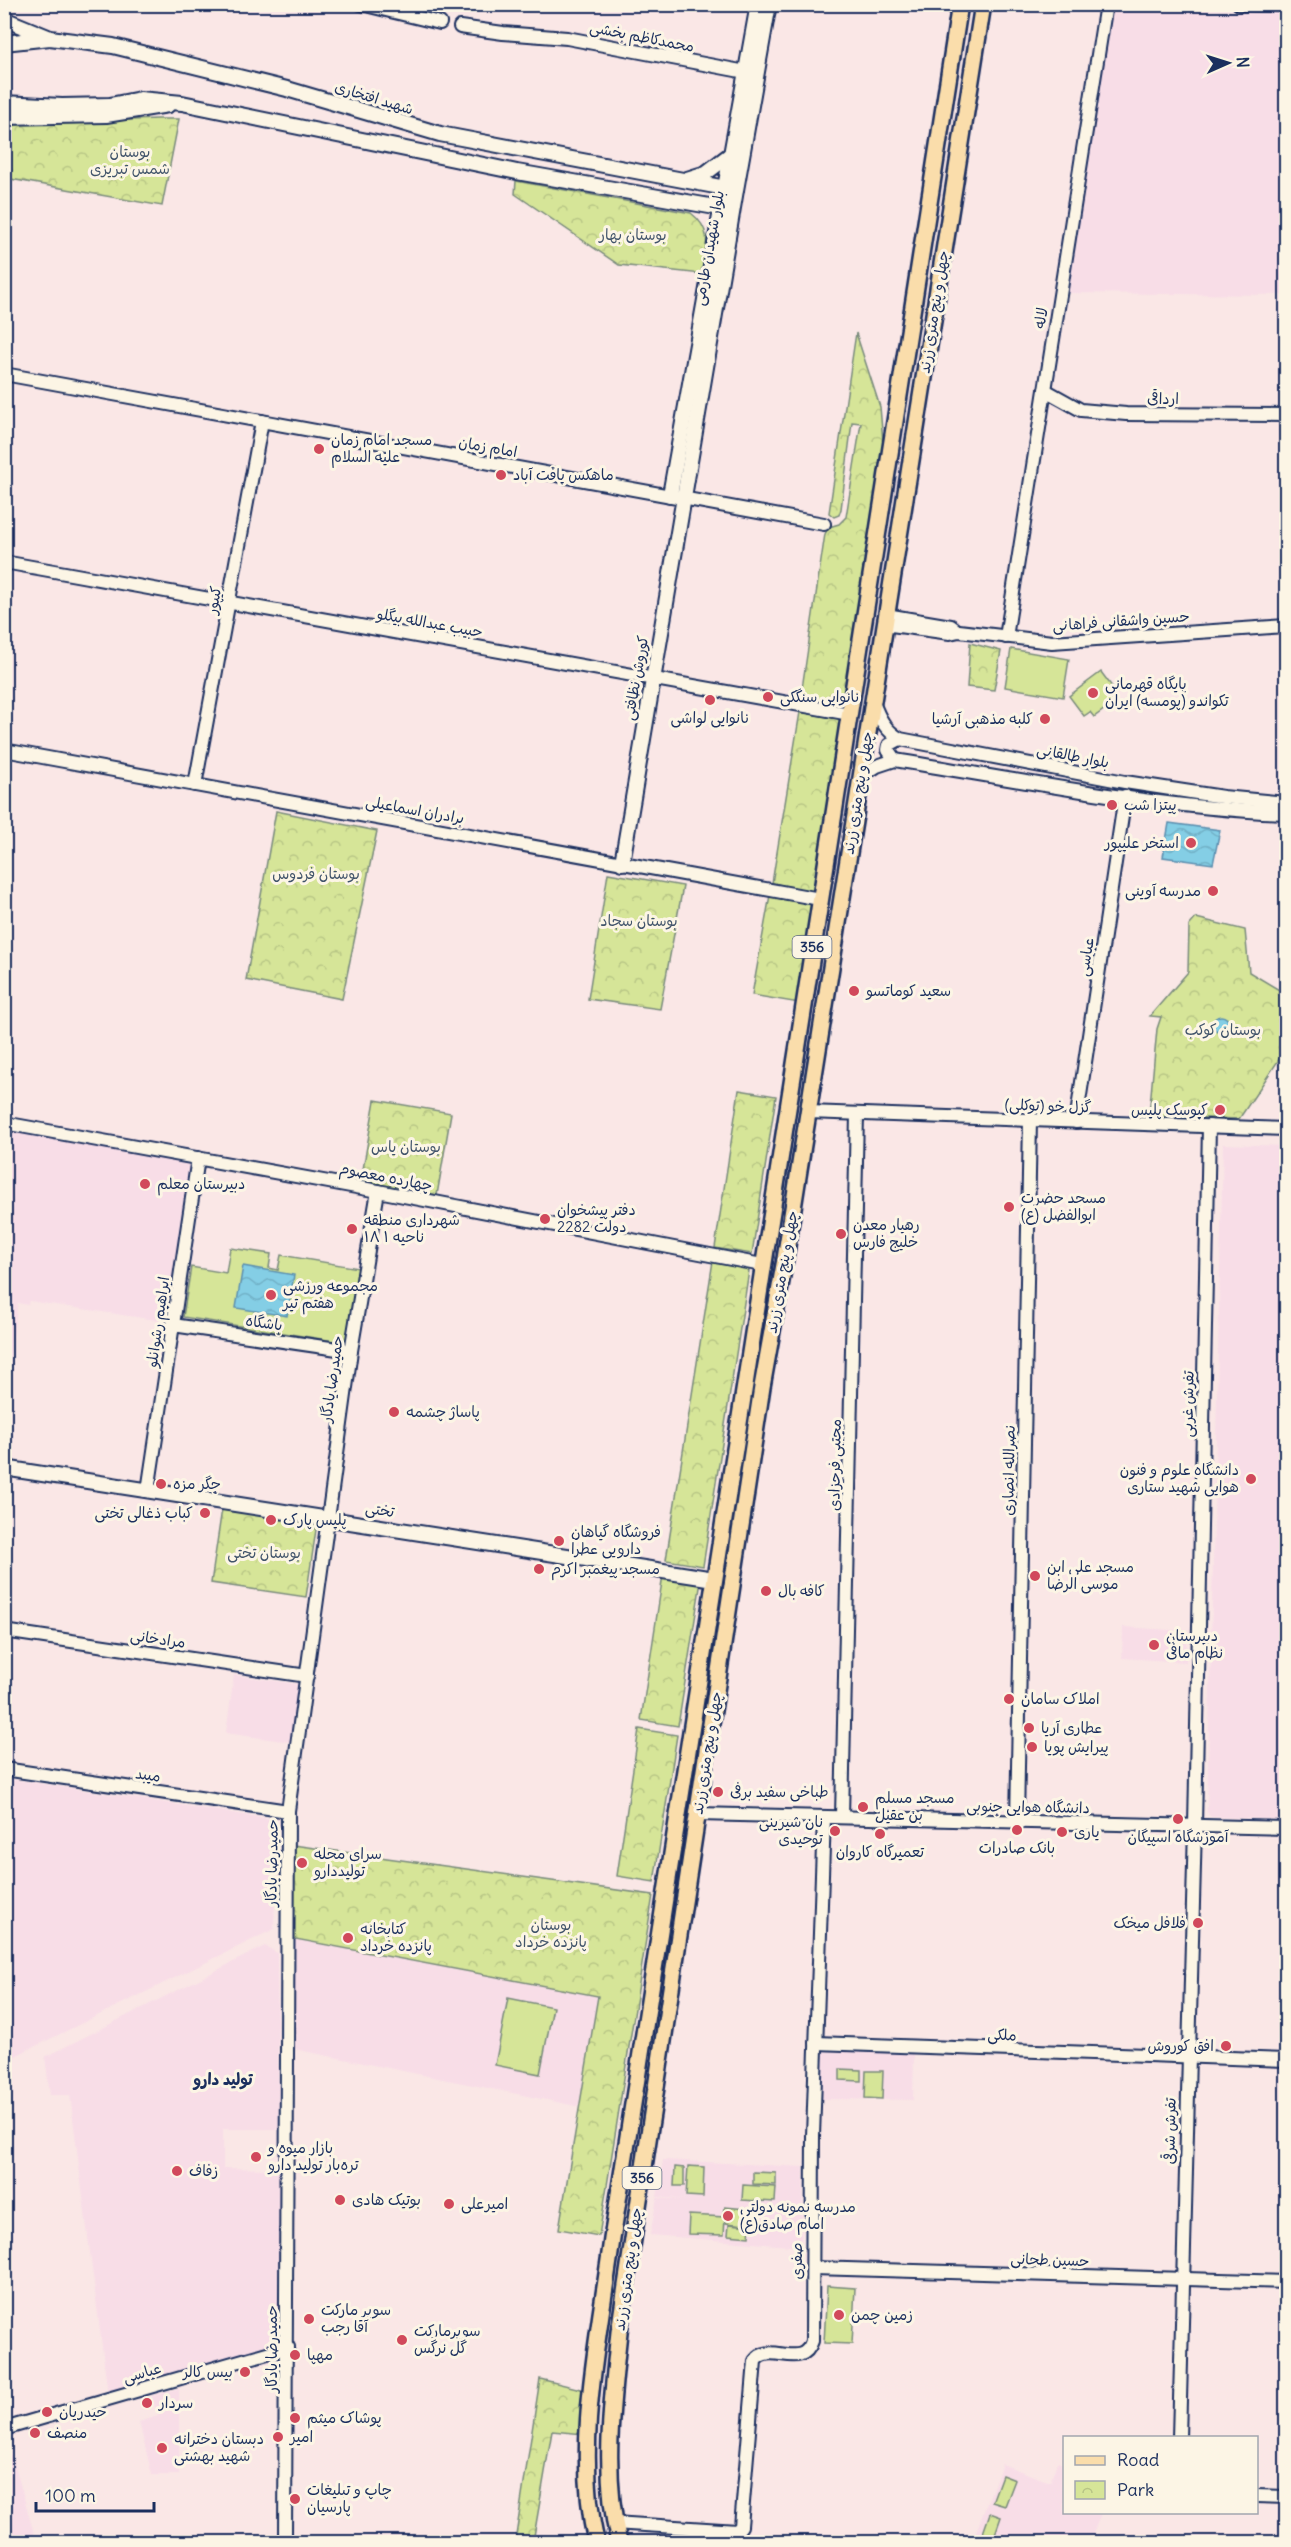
<svg xmlns="http://www.w3.org/2000/svg" width="1291" height="2547" viewBox="0 0 1291 2547" font-family="Delius,'Playpen Sans Arabic',sans-serif">
	<style>
		.built { fill: #f8dde7 }
		.grass { fill: #d6e598; stroke: #788a7b; stroke-width: 1.5 }
		.park { fill: url(#park-crowns); stroke: #788a7b; stroke-width: 1.5 }
		.water { fill: url(#water-waves); stroke: #5a8eaf; stroke-width: 1.5 }
		.lines { fill: none; stroke-linecap: round; stroke-linejoin: round }
		.tertiary-casing { stroke: #1b2f5e; stroke-width: 16 }
		.secondary-casing { stroke: #1b2f5e; stroke-width: 18 }
		.primary-casing { stroke: #1b2f5e; stroke-width: 20 }
		.tertiary { stroke: #fcf5e5; stroke-width: 12 }
		.secondary { stroke: #fcf5e5; stroke-width: 14 }
		.primary { stroke: #faddab; stroke-width: 15 }
		.poi-dot { fill: #d1495b; stroke: #fcf5e5; stroke-width: 2 }
		.labels { text-anchor: middle; stroke-width: 6; stroke-linejoin: round; paint-order: stroke }
		.shield { fill: #fcf5e5; stroke: #5e6a86; stroke-width: 1.5 }
		.shield-label { font-size: 14px; font-weight: bold; fill: #1b2f5e }
		.street-label { font-size: 15px; fill: #1b2f5e; stroke: #fcf5e5 }
		.park-label { font-size: 15px; fill: #40536a; stroke: #fcf5e5 }
		.poi-label { font-size: 15px; fill: #1b2f5e; stroke: #fcf5e5; text-anchor: start }
		.neighbourhood-label { font-size: 16px; font-weight: bold; fill: #1b2f5e; stroke: #fcf5e5 }
	</style>
	<defs>
		<pattern id="park-crowns" width="20" height="18" patternUnits="userSpaceOnUse" patternTransform="scale(1.5)"><rect width="20" height="18" fill="#d6e598"/><path d="M2 6a3 3 0 1 1 6 0M12 15a3 3 0 1 1 6 0" fill="none" stroke="#b7c585"/></pattern>
		<pattern id="water-waves" width="16" height="10" patternUnits="userSpaceOnUse" patternTransform="scale(1.5)"><rect width="16" height="10" fill="#84cee5"/><path d="M0 5q4-4 8 0t8 0" fill="none" stroke="#71b1c7"/></pattern>
	</defs>
	<rect width="100%" height="100%" fill="#fae7e6"/>
	<filter id="ink" filterUnits="userSpaceOnUse"><feTurbulence type="fractalNoise" baseFrequency=".0167" numOctaves="2"/><feDisplacementMap in="SourceGraphic" scale="12" xChannelSelector="R" yChannelSelector="G"/><feConvolveMatrix kernelMatrix="1 2 1 2 8 2 1 2 1" color-interpolation-filters="sRGB"/></filter>
	<g filter="url(#ink)">
		<g class="built">
			<path d="M1109,9L1286,12V295L1066,293Z"/>
			<path d="M5,1131L194,1165L169,1322L29,1301L28,1305L18,1303L5,1388Z"/>
			<path d="M1223,1144L1286,1146V1820L1211,1817L1207,1812Z"/>
			<path d="M1123,1627L1187,1631L1186,1662L1122,1658Z"/>
			<path d="M234,1675L298,1684L290,1742L226,1733Z"/>
			<path d="M5,1778L277,1820L274,1929L5,2061Z"/>
			<path d="M290,1938L598,1996L581,2107L289,2048Z"/>
			<path d="M265,1946L277,1953L279,2129H223V2168L279,2169L281,2343L108,2394L70,2095H50L45,2057Z"/>
			<path d="M822,2051L914,2054L913,2100L820,2099Z"/>
			<path d="M663,2160L804,2167L801,2247L650,2235L657,2198L689,2200L657,2197Z"/>
			<path d="M179,2388V2475H152L139,2422L158,2416L152,2396Z"/>
			<path d="M12,2455L33,2530L37,2542H5V2457Z"/>
			<path d="M1057,2462L1064,2464V2512L1101,2513L1090,2542H1048L1038,2539L1036,2542H990L974,2537L1002,2464L1050,2482Z"/>
		</g>
		<g class="grass">
			<path d="M1011,649L1069,659L1063,697L1005,687Z"/>
			<path d="M1101,672L1116,692L1111,695L1116,701L1094,717L1090,712L1084,716L1069,696Z"/>
			<path d="M230,1248L271,1254L269,1268L278,1270L281,1255L359,1268L347,1343L183,1317L191,1267L226,1273Z"/>
			<path d="M508,1998L553,2007L540,2074L495,2065Z"/>
			<path d="M840,2069L861,2070V2081L840,2080Z"/>
			<path d="M866,2071H883L882,2099L865,2098Z"/>
			<path d="M688,2166L704,2167L703,2197L686,2196Z"/>
			<path d="M675,2167L684,2168V2186H674Z"/>
			<path d="M753,2172L776,2173V2185L753,2184Z"/>
			<path d="M743,2185L776,2187L775,2202L742,2200Z"/>
			<path d="M725,2207L757,2210L755,2226L726,2223L727,2216H724Z"/>
			<path d="M689,2215L725,2217L724,2235L688,2234Z"/>
			<path d="M729,2224L750,2226L749,2237L728,2235Z"/>
			<path d="M827,2286L855,2288L852,2344L824,2343Z"/>
			<path d="M1002,2475L1015,2480L1005,2506L992,2502Z"/>
			<path d="M990,2513L1001,2517L994,2537L983,2533Z"/>
		</g>
		<g class="park">
			<path d="M157,119H179L162,206L5,178V125Z"/>
			<path d="M516,181L691,213C714,231 706,248 702,274L619,265L515,194Z"/>
			<path d="M856,333L880,407L884,454L844,707L800,702L825,534L829,527L839,524L846,517L861,423L852,422L841,509L839,515L834,517L829,513Z"/>
			<path d="M970,643L1001,651L994,690L967,687Z"/>
			<path d="M800,712L839,719L842,722L816,892L772,883Z"/>
			<path d="M276,811L377,831L342,999L246,980Z"/>
			<path d="M608,873L683,886L660,1009L588,999Z"/>
			<path d="M770,895L813,901L799,1003L752,995Z"/>
			<path d="M1196,918L1245,930L1249,972L1286,994V1049L1239,1119L1149,1116L1157,1029L1161,1017L1150,1016L1188,972L1189,926Z"/>
			<path d="M739,1090L776,1096L752,1254L715,1248Z"/>
			<path d="M375,1100L451,1113L437,1195L361,1181Z"/>
			<path d="M713,1261L750,1264L703,1566L666,1560Z"/>
			<path d="M222,1509L317,1523L306,1597L211,1583Z"/>
			<path d="M663,1575L701,1581L678,1726L641,1720Z"/>
			<path d="M639,1729L677,1735L654,1882L617,1876Z"/>
			<path d="M293,1845L653,1895L599,2236L559,2229L598,1996L290,1938Z"/>
			<path d="M540,2379L585,2390L584,2434L552,2431L533,2542H515Z"/>
		</g>
		<g class="water">
			<path d="M1169,823L1220,830L1213,864L1163,857Z"/>
			<circle cx="1221" cy="1024" r="8"/>
			<path d="M243,1266L294,1275L287,1316L236,1308Z"/>
		</g>
		<g class="lines">
			<g class="tertiary-casing">
				<g id="tertiary">
					<path d="M361,4L440,23"/>
					<path d="M1239,4L1286,5"/>
					<path d="M460,27L503,33L567,38L746,72"/>
					<path d="M4,374L824,524"/>
					<path d="M1045,390L1081,410L1126,414L1286,415"/>
					<path d="M4,562L850,714"/>
					<path d="M886,615L951,626L955,629"/>
					<path d="M884,624L950,633L959,631L1052,642L1286,626"/>
					<path d="M1006,637L1106,4"/>
					<path d="M873,702C879,718 885,730 900,739L1125,782L1223,797L1286,803"/>
					<path d="M4,750L820,899"/>
					<path d="M895,760L888,750L889,745L900,739"/>
					<path d="M860,777L877,766L895,760C1025,781 1156,808 1286,813"/>
					<path d="M195,785L262,421"/>
					<path d="M808,1112L1286,1129"/>
					<path d="M1076,1122L1125,796"/>
					<path d="M4,1123L378,1191L762,1265"/>
					<path d="M173,1325L351,1351"/>
					<path d="M148,1491L198,1158"/>
					<path d="M4,1631L307,1676"/>
					<path d="M4,1769L288,1811"/>
					<path d="M698,1814L1286,1828"/>
					<path d="M842,1817L857,1114"/>
					<path d="M1017,1821L1030,1120"/>
					<path d="M816,2043L1286,2060"/>
					<path d="M813,2268L1286,2282"/>
					<path d="M4,2429L288,2347"/>
					<path d="M1179,2438L1195,1826L1209,1126"/>
					<path d="M1256,2496L1286,2497"/>
					<path d="M614,2523L737,2531L741,2526L755,2361C770,2340 802,2372 812,2341L813,2136L824,1817"/>
					<path d="M285,2542L288,1811L351,1351L378,1191"/>
				</g>
			</g>
			<g class="secondary-casing">
				<g id="secondary">
					<path d="M4,19L48,37"/>
					<path d="M4,43L50,38L113,46L287,89L440,134L736,190"/>
					<path d="M4,103L62,106L110,105L140,99L182,103L517,172L732,210"/>
					<path d="M4,117L106,115L168,105"/>
					<path d="M687,179L706,173L731,154"/>
					<path d="M670,495L758,4"/>
					<path d="M622,863L736,190L769,4"/>
					<path d="M4,1468L714,1579"/>
				</g>
			</g>
			<g class="primary-casing">
				<g id="primary">
					<path d="M596,2542C574,2444 599,2337 612,2239L960,4"/>
					<path d="M619,2542C602,2473 612,2402 619,2332L762,1387L785,1259L983,4"/>
				</g>
			</g>
			<use href="#tertiary" class="tertiary"/>
			<use href="#secondary" class="secondary"/>
			<use href="#primary" class="primary"/>
		</g>
	</g>
	<g class="poi-dot">
		<circle cx="319" cy="449" r="6"/>
		<circle cx="501" cy="475" r="6"/>
		<circle cx="1093" cy="693" r="6"/>
		<circle cx="768" cy="697" r="6"/>
		<circle cx="710" cy="700" r="6"/>
		<circle cx="1045" cy="719" r="6"/>
		<circle cx="1112" cy="805" r="6"/>
		<circle cx="1191" cy="843" r="6"/>
		<circle cx="1213" cy="891" r="6"/>
		<circle cx="854" cy="991" r="6"/>
		<circle cx="1220" cy="1110" r="6"/>
		<circle cx="145" cy="1184" r="6"/>
		<circle cx="1009" cy="1207" r="6"/>
		<circle cx="545" cy="1219" r="6"/>
		<circle cx="352" cy="1229" r="6"/>
		<circle cx="841" cy="1234" r="6"/>
		<circle cx="271" cy="1295" r="6"/>
		<circle cx="394" cy="1412" r="6"/>
		<circle cx="1251" cy="1479" r="6"/>
		<circle cx="161" cy="1484" r="6"/>
		<circle cx="205" cy="1513" r="6"/>
		<circle cx="271" cy="1520" r="6"/>
		<circle cx="559" cy="1541" r="6"/>
		<circle cx="539" cy="1569" r="6"/>
		<circle cx="1035" cy="1576" r="6"/>
		<circle cx="766" cy="1591" r="6"/>
		<circle cx="1154" cy="1645" r="6"/>
		<circle cx="1009" cy="1699" r="6"/>
		<circle cx="1029" cy="1728" r="6"/>
		<circle cx="1032" cy="1747" r="6"/>
		<circle cx="718" cy="1792" r="6"/>
		<circle cx="863" cy="1807" r="6"/>
		<circle cx="1178" cy="1819" r="6"/>
		<circle cx="1017" cy="1830" r="6"/>
		<circle cx="835" cy="1831" r="6"/>
		<circle cx="1062" cy="1832" r="6"/>
		<circle cx="880" cy="1834" r="6"/>
		<circle cx="302" cy="1863" r="6"/>
		<circle cx="1198" cy="1923" r="6"/>
		<circle cx="348" cy="1938" r="6"/>
		<circle cx="1226" cy="2046" r="6"/>
		<circle cx="256" cy="2157" r="6"/>
		<circle cx="177" cy="2171" r="6"/>
		<circle cx="340" cy="2200" r="6"/>
		<circle cx="449" cy="2204" r="6"/>
		<circle cx="728" cy="2216" r="6"/>
		<circle cx="839" cy="2315" r="6"/>
		<circle cx="309" cy="2319" r="6"/>
		<circle cx="402" cy="2340" r="6"/>
		<circle cx="295" cy="2355" r="6"/>
		<circle cx="245" cy="2372" r="6"/>
		<circle cx="147" cy="2403" r="6"/>
		<circle cx="47" cy="2412" r="6"/>
		<circle cx="295" cy="2418" r="6"/>
		<circle cx="35" cy="2433" r="6"/>
		<circle cx="278" cy="2437" r="6"/>
		<circle cx="162" cy="2448" r="6"/>
		<circle cx="295" cy="2499" r="6"/>
	</g>
	<g class="labels">
		<g class="shield">
			<rect x="792.5" y="936" width="39" height="22" rx="4.5"/>
			<rect x="622.5" y="2167" width="39" height="22" rx="4.5"/>
		</g>
		<g class="shield-label">
			<text x="812" y="952">356</text>
			<text x="642" y="2183">356</text>
		</g>
		<g class="street-label">
			<text transform="translate(642 37) rotate(11)" y="5">محمدکاظم بخشی</text>
			<text transform="translate(374 98) rotate(17)" y="5">شهید افتخاری</text>
			<text transform="translate(709 248) rotate(-80)" y="5">بلوار شهیدان طارمی</text>
			<text transform="translate(934 312) rotate(-81)" y="5">چهل و پنج متری زرند</text>
			<text transform="translate(1041 318) rotate(-81)" y="5">لاله</text>
			<text x="1163" y="404">ارداقی</text>
			<text transform="translate(488 447) rotate(10)" y="5">امام زمان</text>
			<text transform="translate(214 600) rotate(-80)" y="5">کیپور</text>
			<text transform="translate(1121 621) rotate(-4)" y="5">حسین واشقانی فراهانی</text>
			<text transform="translate(430 623) rotate(10)" y="5">حبیب عبدالله بیگلو</text>
			<text transform="translate(636 678) rotate(-80)" y="5">کوروش نظافتی</text>
			<text transform="translate(1073 756) rotate(11)" y="5">بلوار طالقانی</text>
			<text transform="translate(858 793) rotate(-81)" y="5">چهل و پنج متری زرند</text>
			<text transform="translate(415 810) rotate(10)" y="5">برادران اسماعیلی</text>
			<text transform="translate(1086 957) rotate(-81)" y="5">عباسی</text>
			<text transform="translate(1048 1106) rotate(2)" y="5">گزل خو (توکلی)</text>
			<text transform="translate(386 1177) rotate(11)" y="5">چهارده معصوم</text>
			<text transform="translate(782 1272) rotate(-80)" y="5">چهل و پنج متری زرند</text>
			<text transform="translate(158 1322) rotate(-82)" y="5">ابراهیم رشوانلو</text>
			<text transform="translate(264 1323) rotate(8)" y="5">باشگاه</text>
			<text transform="translate(332 1379) rotate(-82)" y="5">حمیدرضا یادگار</text>
			<text transform="translate(1188 1404) rotate(-89)" y="5">تفرش غربی</text>
			<text transform="translate(835 1465) rotate(-89)" y="5">مجتبی فرحزادی</text>
			<text transform="translate(1009 1470) rotate(-89)" y="5">نصرالله انصاری</text>
			<text transform="translate(380 1510) rotate(9)" y="5">تختی</text>
			<text transform="translate(158 1639) rotate(8)" y="5">مرادخانی</text>
			<text transform="translate(707 1753) rotate(-81)" y="5">چهل و پنج متری زرند</text>
			<text transform="translate(148 1775) rotate(8)" y="5">میبد</text>
			<text transform="translate(1028 1807) rotate(1)" y="5">دانشگاه هوایی جنوبی</text>
			<text transform="translate(272 1863) rotate(-89)" y="5">حمیدرضا یادگار</text>
			<text transform="translate(1002 2035) rotate(2)" y="5">ملکی</text>
			<text transform="translate(1170 2131) rotate(-89)" y="5">تفرش شرقی</text>
			<text transform="translate(1050 2260) rotate(2)" y="5">حسین طحانی</text>
			<text transform="translate(797 2261) rotate(-90)" y="5">صفری</text>
			<text transform="translate(628 2269) rotate(-82)" y="5">چهل و پنج متری زرند</text>
			<text transform="translate(272 2349) rotate(-90)" y="5">حمیدرضا یادگار</text>
			<text transform="translate(142 2373) rotate(-16)" y="5">عباسی</text>
		</g>
		<g class="park-label">
			<text x="130" y="157">بوستان<tspan x="130" dy="17">شمس تبریزی</tspan></text>
			<text x="633" y="240">بوستان بهار</text>
			<text x="316" y="879">بوستان فردوس</text>
			<text x="639" y="926">بوستان سجاد</text>
			<text x="1223" y="1035">بوستان کوکب</text>
			<text x="406" y="1152">بوستان یاس</text>
			<text x="264" y="1558">بوستان تختی</text>
			<text x="551" y="1930">بوستان<tspan x="551" dy="17">پانزده خرداد</tspan></text>
		</g>
		<g class="poi-label">
			<text x="331" y="445">مسجد امام زمان<tspan x="331" dy="17">علیه السلام</tspan></text>
			<text x="513" y="480">ماهکس یافت آباد</text>
			<text x="1105" y="689">پایگاه قهرمانی<tspan x="1105" dy="17">تکواندو (پومسه) ایران</tspan></text>
			<text x="780" y="702">نانوایی سنگکی</text>
			<text x="710" y="723" text-anchor="middle">نانوایی لواشی</text>
			<text x="1033" y="724" text-anchor="end">کلبه مذهبی آرشیا</text>
			<text x="1124" y="810">پیتزا شب</text>
			<text x="1179" y="848" text-anchor="end">استخر علیپور</text>
			<text x="1201" y="896" text-anchor="end">مدرسه آوینی</text>
			<text x="866" y="996">سعید کوماتسو</text>
			<text x="1208" y="1115" text-anchor="end">کیوسک پلیس</text>
			<text x="157" y="1189">دبیرستان معلم</text>
			<text x="1021" y="1203">مسجد حضرت<tspan x="1021" dy="17">ابوالفضل (ع)</tspan></text>
			<text x="557" y="1215">دفتر پیشخوان<tspan x="557" dy="17">دولت 2282</tspan></text>
			<text x="364" y="1225">شهرداری منطقه<tspan x="364" dy="17">۱۸ ناحیه ۱</tspan></text>
			<text x="853" y="1230">رهیار معدن<tspan x="853" dy="17">خلیج فارس</tspan></text>
			<text x="283" y="1291">مجموعه ورزشی<tspan x="283" dy="17">هفتم تیر</tspan></text>
			<text x="406" y="1417">پاساژ چشمه</text>
			<text x="1239" y="1475" text-anchor="end">دانشگاه علوم و فنون<tspan x="1239" dy="17">هوایی شهید ستاری</tspan></text>
			<text x="173" y="1489">جگر مزه</text>
			<text x="193" y="1518" text-anchor="end">کباب ذغالی تختی</text>
			<text x="283" y="1525">پلیس پارک</text>
			<text x="571" y="1537">فروشگاه گیاهان<tspan x="571" dy="17">دارویی عطرا</tspan></text>
			<text x="1047" y="1572">مسجد علی ابن<tspan x="1047" dy="17">موسی الرضا</tspan></text>
			<text x="551" y="1574">مسجد پیغمبر اکرم</text>
			<text x="778" y="1596">کافه بال</text>
			<text x="1166" y="1641">دبیرستان<tspan x="1166" dy="17">نظام مافی</tspan></text>
			<text x="1021" y="1704">املاک سامان</text>
			<text x="1041" y="1733">عطاری آریا</text>
			<text x="1044" y="1752">پیرایش پویا</text>
			<text x="730" y="1797">طباخی سفید برفی</text>
			<text x="875" y="1803">مسجد مسلم<tspan x="875" dy="17">بن عقیل</tspan></text>
			<text x="823" y="1827" text-anchor="end">نان شیرینی<tspan x="823" dy="17">توحیدی</tspan></text>
			<text x="1074" y="1837">یاری</text>
			<text x="1178" y="1842" text-anchor="middle">آموزشگاه اسپیگان</text>
			<text x="1017" y="1853" text-anchor="middle">بانک صادرات</text>
			<text x="880" y="1857" text-anchor="middle">تعمیرگاه کاروان</text>
			<text x="314" y="1859">سرای محله<tspan x="314" dy="17">تولیددارو</tspan></text>
			<text x="1186" y="1928" text-anchor="end">فلافل میخک</text>
			<text x="360" y="1934">کتابخانه<tspan x="360" dy="17">پانزده خرداد</tspan></text>
			<text x="1214" y="2051" text-anchor="end">افق کوروش</text>
			<text x="268" y="2153">بازار میوه و<tspan x="268" dy="17">تره‌بار تولید دارو</tspan></text>
			<text x="189" y="2176">زفاف</text>
			<text x="352" y="2205">بوتیک هادی</text>
			<text x="461" y="2209">امیرعلی</text>
			<text x="740" y="2212">مدرسه نمونه دولتی<tspan x="740" dy="17">امام صادق(ع)</tspan></text>
			<text x="321" y="2315">سوپر مارکت<tspan x="321" dy="17">آقا رجب</tspan></text>
			<text x="851" y="2320">زمین چمن</text>
			<text x="414" y="2336">سوپرمارکت<tspan x="414" dy="17">گل نرگس</tspan></text>
			<text x="307" y="2360">مهپا</text>
			<text x="233" y="2377" text-anchor="end">بیس کالر</text>
			<text x="159" y="2408">سردار</text>
			<text x="59" y="2417">حیدریان</text>
			<text x="307" y="2423">پوشاک میثم</text>
			<text x="47" y="2438">منصف</text>
			<text x="290" y="2442">امیر</text>
			<text x="174" y="2444">دبستان دخترانه<tspan x="174" dy="17">شهید بهشتی</tspan></text>
			<text x="307" y="2495">چاپ و تبلیغات<tspan x="307" dy="17">پارسیان</tspan></text>
		</g>
		<g class="neighbourhood-label">
			<text x="223" y="2085">تولید دارو</text>
		</g>
	</g>
	<rect width="1291" height="2547" fill="none" stroke="#fcf5e5" stroke-width="24"/>
	<rect x="12" y="12" width="1267" height="2523" fill="none" stroke="#1b2f5e" stroke-width="2" filter="url(#ink)"/>
	<rect x="1063" y="2436" width="195" height="78" fill="#fcf5e5" stroke="#a2a6af" stroke-width="1.5"/>
	<rect x="1075" y="2456" width="30" height="9" fill="#faddab" stroke="#a2a6af" stroke-width="1.5"/>
	<text x="1117" y="2466" font-size="18" fill="#1b2f5e">Road</text>
	<rect x="1075" y="2481" width="30" height="18" fill="url(#park-crowns)" stroke="#a2a6af" stroke-width="1.5"/>
	<text x="1117" y="2496" font-size="18" fill="#1b2f5e">Park</text>
	<g transform="translate(1228 63) rotate(87)" stroke="#fcf5e5" stroke-width="4.5" paint-order="stroke">
	<path d="M0-4.5L10 22L0 15L-10 22Z" fill="#1b2f5e"/>
	<text y="-9" font-size="16" font-weight="bold" text-anchor="middle" fill="#1b2f5e">N</text>
	</g>
	<path d="M36 2502v9h118v-9" fill="none" stroke="#1b2f5e" stroke-width="3"/>
	<text x="45" y="2502" font-size="18" fill="#1b2f5e" stroke="#fcf5e5" stroke-width="4.5" paint-order="stroke">100 m</text>
</svg>
